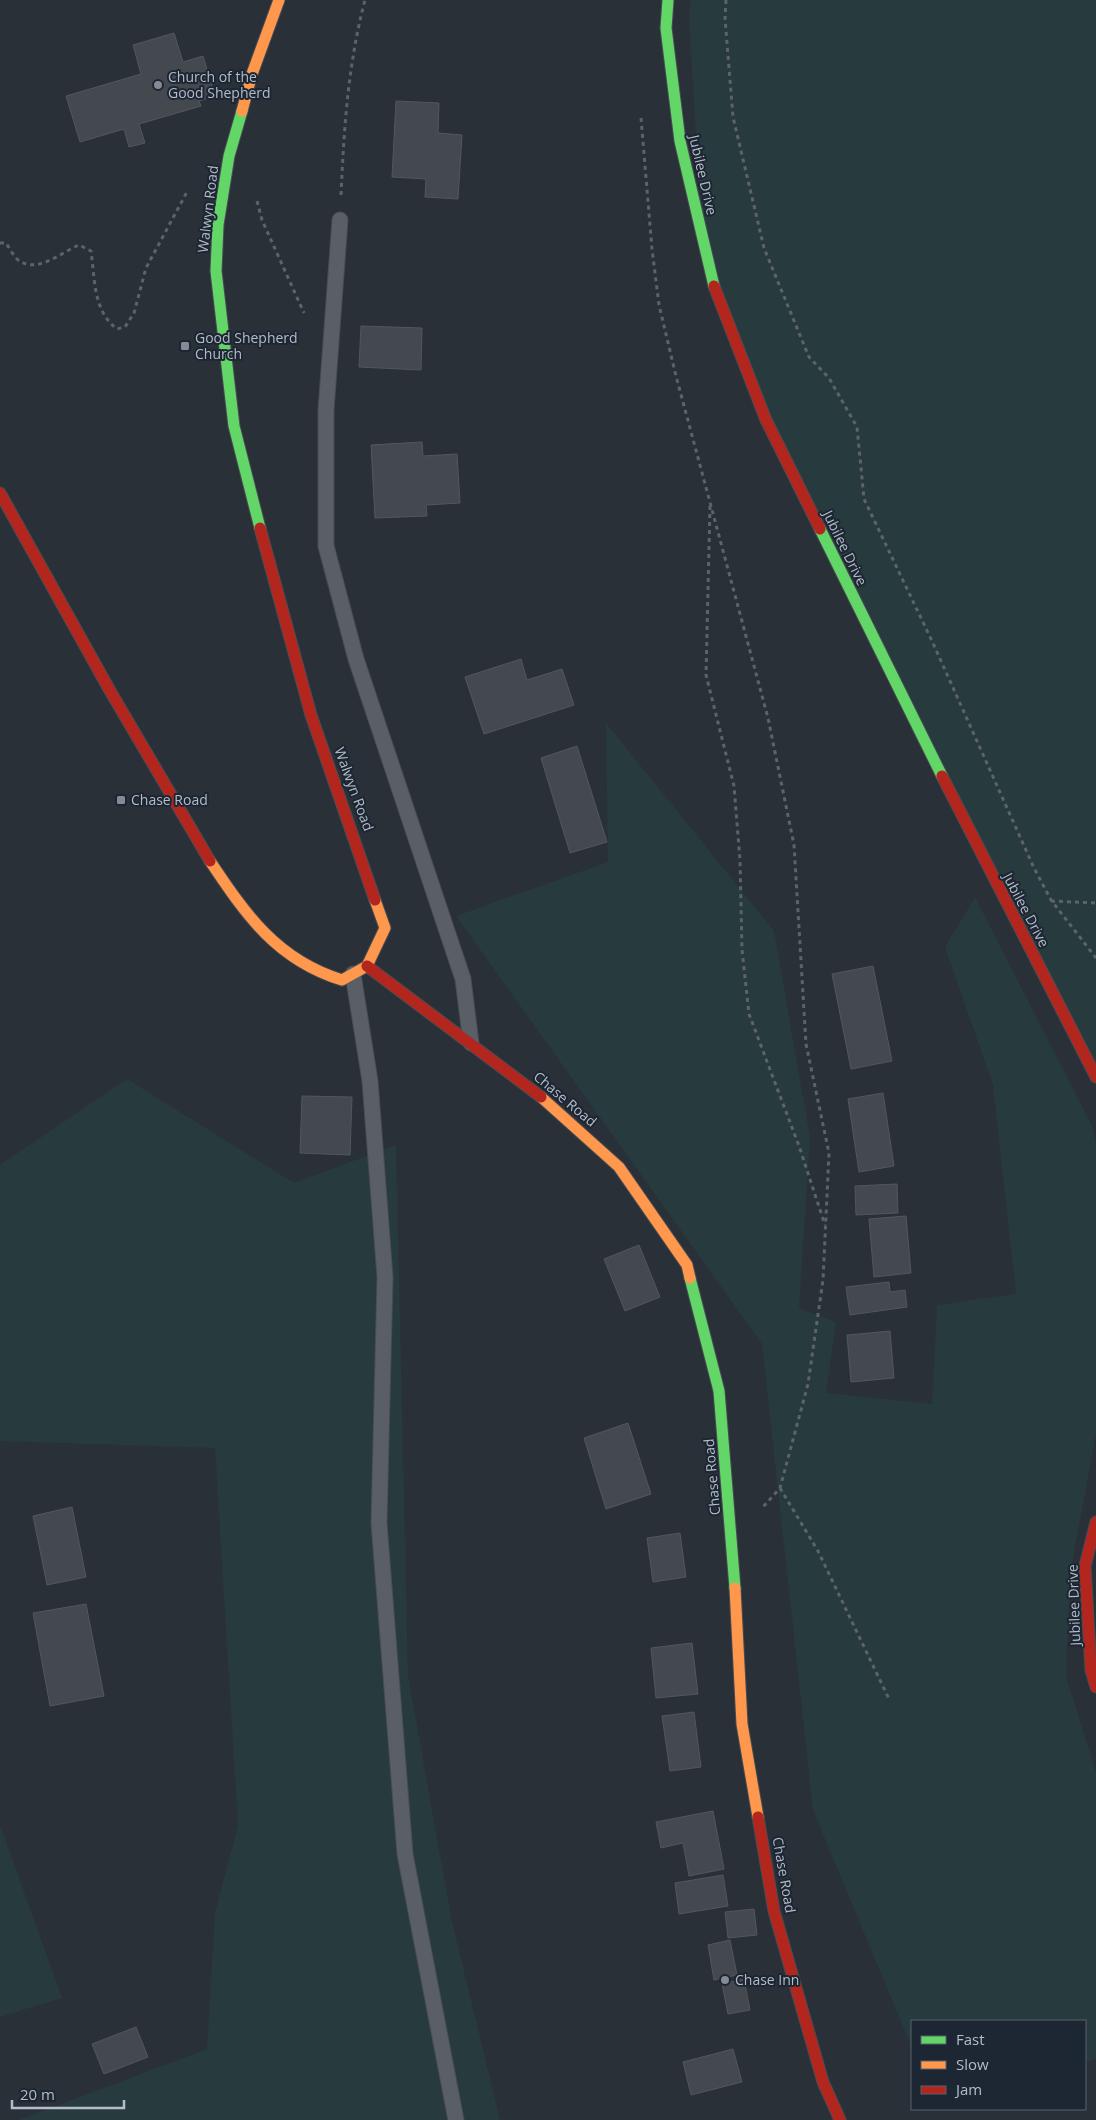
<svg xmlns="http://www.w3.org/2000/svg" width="1096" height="2120" viewBox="0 0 1096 2120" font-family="'Open Sans',sans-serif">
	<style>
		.green { fill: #273a3e }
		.building { fill: #444950; stroke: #52575f }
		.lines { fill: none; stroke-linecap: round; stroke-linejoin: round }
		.lane-casing { stroke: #484c53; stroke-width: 17 }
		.fast-casing { stroke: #484c53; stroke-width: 13 }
		.slow-casing { stroke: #484c53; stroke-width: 13 }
		.jam-casing { stroke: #484c53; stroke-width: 13 }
		.path { stroke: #5d636a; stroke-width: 3; stroke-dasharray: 4 4; stroke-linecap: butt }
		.lane { stroke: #5a5e66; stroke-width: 15 }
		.fast { stroke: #63d668; stroke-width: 11 }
		.slow { stroke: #ff974d; stroke-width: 11 }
		.jam { stroke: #b3261e; stroke-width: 11 }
		.poi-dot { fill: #848b96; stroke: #1d2633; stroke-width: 2 }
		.labels { text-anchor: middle; stroke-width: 4; stroke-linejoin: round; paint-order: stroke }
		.poi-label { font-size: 14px; fill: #b4bcc9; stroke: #1d2633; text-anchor: start }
		.street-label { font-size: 14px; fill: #b4bcc9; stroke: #1d2633 }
	</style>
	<rect width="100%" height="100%" fill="#2a3038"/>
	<g class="green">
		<path d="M691,0H1096V1081L766,420L702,235L689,18Z"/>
		<path d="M606,723L774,931L810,1137L799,1308L836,1322L826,1393L932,1404L937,1305L1016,1294L993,1085L945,947L975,897L1092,1126L1096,1144V1434L1070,1574L1066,1676L1096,1772V2059L1085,2062V2021H912V2048L813,1810L762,1344L456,916L608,862Z"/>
		<path d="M127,1079L294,1183L396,1145L408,1675L451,1917L500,2120H19L207,2049L215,1913L238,1825L215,1448L0,1441V1165Z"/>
		<path d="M0,1825L62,1998L0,2017Z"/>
	</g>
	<g class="building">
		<path d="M174,33L183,62L203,56L215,96L199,101L201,106L139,124L145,143L129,147L124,129L80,142L66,96L141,74L133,45Z"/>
		<path d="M396,101L439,103L438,133L462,135L458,199L425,197L426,179L392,177Z"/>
		<path d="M361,326L422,328L421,370L359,367Z"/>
		<path d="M422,442L423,456L457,454L460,503L426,505L427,516L375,518L371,445Z"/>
		<path d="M521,659L527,680L562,669L574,705L484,734L465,677Z"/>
		<path d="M577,746L607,842L570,853L541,758Z"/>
		<path d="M873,966L892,1061L851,1069L832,974Z"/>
		<path d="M883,1093L894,1166L859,1172L848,1099Z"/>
		<path d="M302,1096L352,1097L350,1155L300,1153Z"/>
		<path d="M897,1184L898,1213L856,1215L855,1186Z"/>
		<path d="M906,1216L911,1273L874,1277L869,1219Z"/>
		<path d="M639,1245L660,1297L625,1311L604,1259Z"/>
		<path d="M889,1282L890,1292L905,1290L907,1307L850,1315L846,1287Z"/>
		<path d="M890,1331L894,1378L851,1382L847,1335Z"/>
		<path d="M628,1423L651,1494L606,1509L584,1438Z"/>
		<path d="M72,1507L86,1577L47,1585L33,1516Z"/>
		<path d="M680,1533L686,1577L653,1582L647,1538Z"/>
		<path d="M86,1604L104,1696L50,1706L33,1613Z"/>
		<path d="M692,1643L698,1694L656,1698L651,1648Z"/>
		<path d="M694,1712L701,1767L670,1771L662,1716Z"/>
		<path d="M713,1811L724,1869L689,1876L683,1843L661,1848L656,1822Z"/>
		<path d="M723,1875L728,1906L679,1914L675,1883Z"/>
		<path d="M754,1909L757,1935L728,1938L725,1912Z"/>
		<path d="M730,1940L737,1975L714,1980L708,1945Z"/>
		<path d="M744,1979L750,2010L728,2014L722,1984Z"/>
		<path d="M136,2027L148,2057L104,2074L92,2044Z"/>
		<path d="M733,2049L742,2082L691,2095L683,2062Z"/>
	</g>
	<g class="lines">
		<g class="lane-casing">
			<g id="lane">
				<path d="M340,220L326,410V546L356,659L463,979L471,1043"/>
				<path d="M353,974L370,1081L385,1277L379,1523L405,1854L456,2120"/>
			</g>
		</g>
		<g class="fast-casing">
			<g id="fast">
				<path d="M668,0L666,28L680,141L714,286"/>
				<path d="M242,111L229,156L218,225L216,271L234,426L260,528"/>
				<path d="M820,529L942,776"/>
				<path d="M690,1278L719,1391L735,1588"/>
			</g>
		</g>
		<g class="slow-casing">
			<g id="slow">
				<path d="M242,111L252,74L279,0"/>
				<path d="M210,861C246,915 277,960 342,980L367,966L385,928L375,900"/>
				<path d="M541,1097L619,1167L687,1265L690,1278"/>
				<path d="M735,1588L742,1724L758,1817"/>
			</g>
		</g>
		<g class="jam-casing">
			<g id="jam">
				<path d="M714,286L766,420L820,529"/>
				<path d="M0,493L109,689L210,861"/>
				<path d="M260,528L311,715L375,900"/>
				<path d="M942,776L1096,1077"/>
				<path d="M367,966L541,1097"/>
				<path d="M1096,1522L1085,1566L1091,1670L1096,1687"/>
				<path d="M758,1817L774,1911L823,2082L840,2120"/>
			</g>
		</g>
		<g class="path">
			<path d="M726,0L725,18L733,117L764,248L809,357L829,378L857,427L864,499L932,641L1034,868L1051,900L1096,958"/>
			<path d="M641,118L652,249L659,305L676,376L768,718L794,845L806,1044L829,1153L823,1280L808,1384L780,1488L763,1507"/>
			<path d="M341,195C344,128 348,64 365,0"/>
			<path d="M257,201L262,220L304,313"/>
			<path d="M0,243H6C10,249 15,259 21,262C40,272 60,253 79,245L91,251C95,279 93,311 117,329L125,327L134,313L146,268L188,190"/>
			<path d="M710,506L706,675L734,786L740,860L742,950L749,1014L799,1146L825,1225"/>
			<path d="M1051,901L1096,903"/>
			<path d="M780,1488L818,1551L890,1701"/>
		</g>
		<use href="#lane" class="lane"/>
		<use href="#fast" class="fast"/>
		<use href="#slow" class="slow"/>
		<use href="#jam" class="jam"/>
	</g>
	<g class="poi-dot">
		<circle cx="158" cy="85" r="5"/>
		<rect x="180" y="341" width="10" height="10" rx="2.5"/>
		<rect x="116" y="795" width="10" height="10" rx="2.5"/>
		<circle cx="725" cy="1980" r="5"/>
	</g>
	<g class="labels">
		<g class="poi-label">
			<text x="168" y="82">Church of the<tspan x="168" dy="16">Good Shepherd</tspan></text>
			<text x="195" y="343">Good Shepherd<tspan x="195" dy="16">Church</tspan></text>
			<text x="131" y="805">Chase Road</text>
			<text x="735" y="1985">Chase Inn</text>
		</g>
		<g class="street-label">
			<text transform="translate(703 175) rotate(77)" y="5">Jubilee Drive</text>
			<text transform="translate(208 209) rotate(-83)" y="5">Walwyn Road</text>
			<text transform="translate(845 548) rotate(64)" y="5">Jubilee Drive</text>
			<text transform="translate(354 789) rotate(70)" y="5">Walwyn Road</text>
			<text transform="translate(1026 910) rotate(62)" y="5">Jubilee Drive</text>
			<text transform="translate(565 1099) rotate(40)" y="5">Chase Road</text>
			<text transform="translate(712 1477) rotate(-95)" y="5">Chase Road</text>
			<text transform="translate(1074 1605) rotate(-92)" y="5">Jubilee Drive</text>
			<text transform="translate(784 1875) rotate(80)" y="5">Chase Road</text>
		</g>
	</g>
	<rect x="911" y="2020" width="175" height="90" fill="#1d2633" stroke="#59626f"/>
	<rect x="921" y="2036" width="25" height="8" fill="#63d668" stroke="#59626f"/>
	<text x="956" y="2045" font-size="15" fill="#b4bcc9">Fast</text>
	<rect x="921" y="2061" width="25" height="8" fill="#ff974d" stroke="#59626f"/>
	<text x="956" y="2070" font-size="15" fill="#b4bcc9">Slow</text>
	<rect x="921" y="2086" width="25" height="8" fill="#b3261e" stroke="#59626f"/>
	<text x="956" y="2095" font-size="15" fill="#b4bcc9">Jam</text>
	<path d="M12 2100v8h112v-8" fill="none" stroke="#b4bcc9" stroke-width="2.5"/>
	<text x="20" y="2100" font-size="15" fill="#b4bcc9" stroke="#1d2633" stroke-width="4" paint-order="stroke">20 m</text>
</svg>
